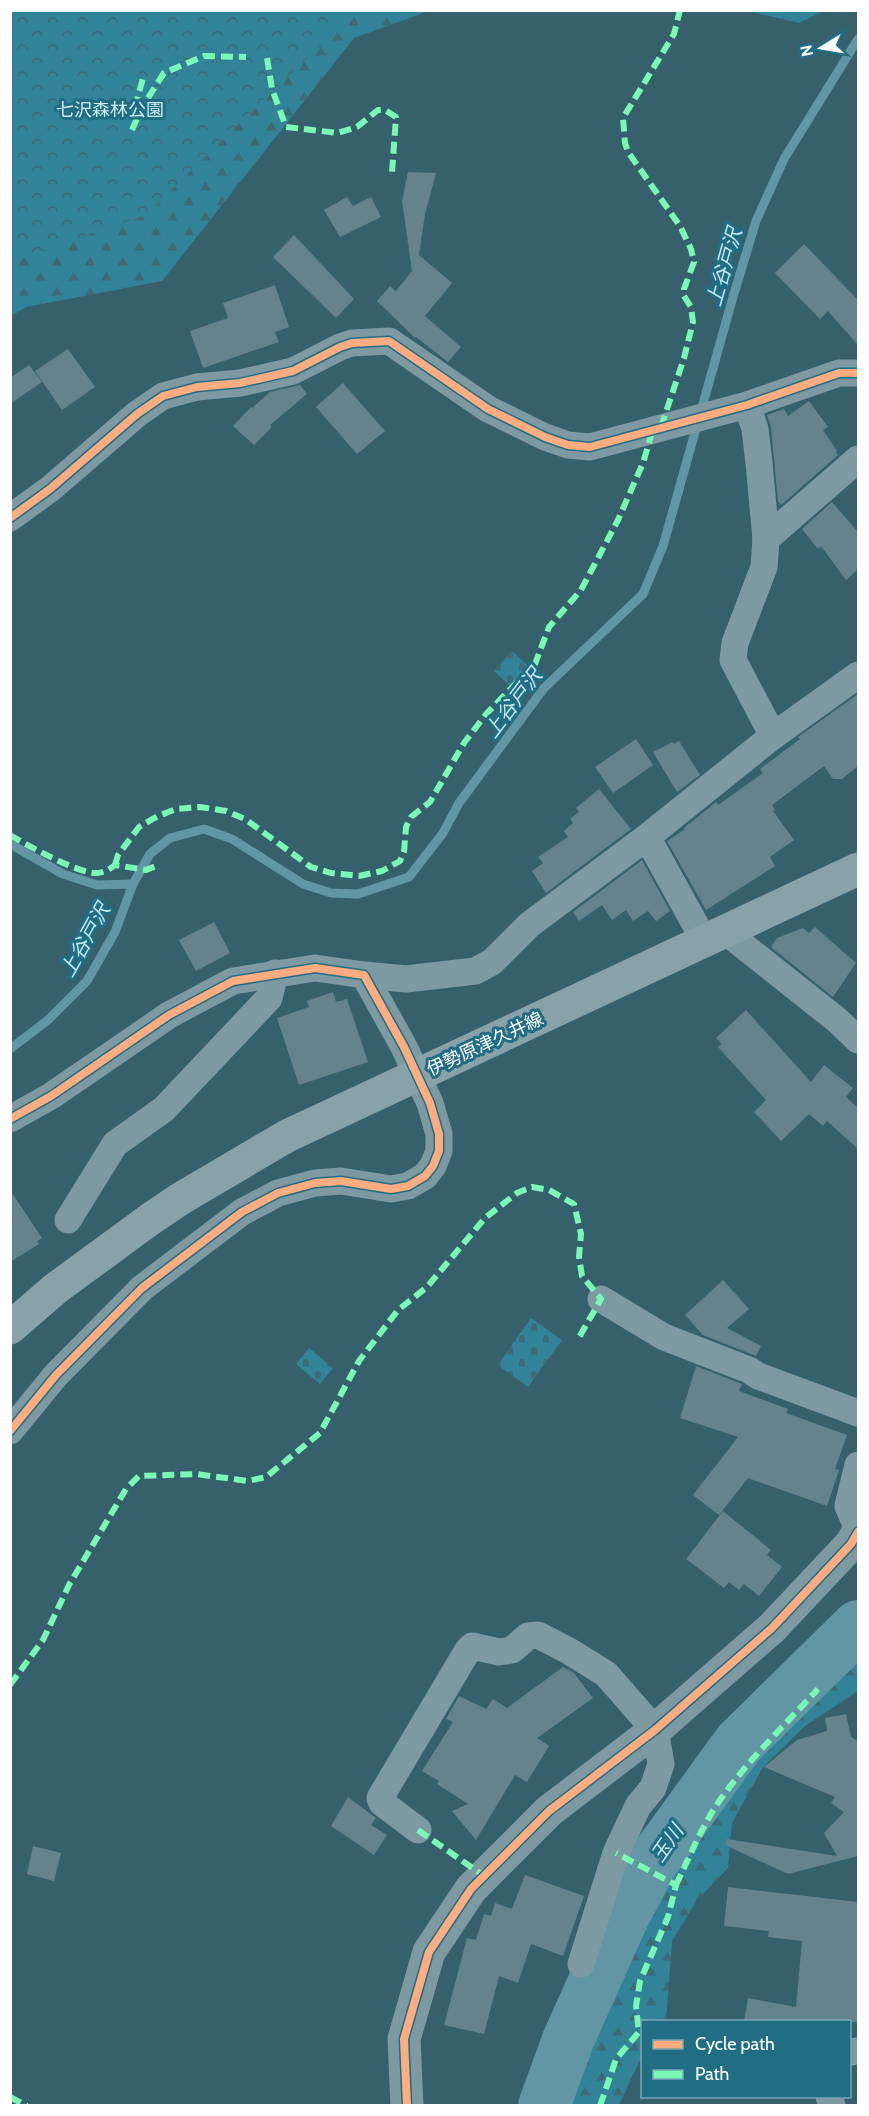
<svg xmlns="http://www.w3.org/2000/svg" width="869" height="2116" viewBox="0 0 869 2116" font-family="Cabin,'Noto Sans JP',sans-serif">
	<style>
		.forest { fill: url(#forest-firs) }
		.cemetery { fill: url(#cemetery-stones) }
		.park { fill: url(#park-crowns) }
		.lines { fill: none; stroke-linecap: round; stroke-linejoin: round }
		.stream { stroke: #6296a4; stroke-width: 9 }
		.river { stroke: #6296a4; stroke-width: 52 }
		.building { fill: #65838c }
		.minor { stroke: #7d9aa3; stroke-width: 27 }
		.tertiary { stroke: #7d9aa3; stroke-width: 33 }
		.primary { stroke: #88a2a9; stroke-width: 33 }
		.quiet { stroke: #7af9b4; stroke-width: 6; stroke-dasharray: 12 6; stroke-linecap: butt }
		.cycleway-casing { stroke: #216d83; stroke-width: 11 }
		.cycleway { stroke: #ffac80; stroke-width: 8 }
		.labels { text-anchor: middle; stroke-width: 6; stroke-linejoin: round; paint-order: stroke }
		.park-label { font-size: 18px; fill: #cceef6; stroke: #216d83 }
		.street-label { font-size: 18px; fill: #fff; stroke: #216d83 }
		.water-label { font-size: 20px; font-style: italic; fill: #c3e9f3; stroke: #216d83 }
	</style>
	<defs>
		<pattern id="forest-firs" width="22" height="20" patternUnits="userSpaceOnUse" patternTransform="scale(1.5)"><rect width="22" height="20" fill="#328398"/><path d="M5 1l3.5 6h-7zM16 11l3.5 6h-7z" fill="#3e6a76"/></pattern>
		<pattern id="cemetery-stones" width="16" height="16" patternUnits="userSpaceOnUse" patternTransform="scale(1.5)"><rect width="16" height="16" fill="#328398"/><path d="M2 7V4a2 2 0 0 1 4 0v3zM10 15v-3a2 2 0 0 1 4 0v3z" fill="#3e6a76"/></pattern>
		<pattern id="park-crowns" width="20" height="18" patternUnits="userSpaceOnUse" patternTransform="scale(1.5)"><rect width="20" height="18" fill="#328398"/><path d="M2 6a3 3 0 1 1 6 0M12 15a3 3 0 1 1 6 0" fill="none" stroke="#3e6a76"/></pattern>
	</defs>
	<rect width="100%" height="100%" fill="#37606d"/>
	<g class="forest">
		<path d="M11,11H429L354,38L162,281L26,307L11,316Z"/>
		<path d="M748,11L823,10V11L799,23Z"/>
		<path d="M858,1637V1691L805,1726L763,1767L732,1823L728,1868L697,1900L672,1941L666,2021L642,2022V2062L640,2060L619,2105L555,2106L579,2075L596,2018L581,1986C596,1945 610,1912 635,1875L666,1870L694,1845L737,1762L763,1733Z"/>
	</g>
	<g class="cemetery">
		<path d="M512,651L528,666L510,686L494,671Z"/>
		<path d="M531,1318L562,1340L528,1387L498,1365Z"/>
		<path d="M309,1348L333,1368L320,1384L296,1364Z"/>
	</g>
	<path class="park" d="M10,11L11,10L362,11L350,17L144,216L11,261Z"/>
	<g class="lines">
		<g class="stream">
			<path d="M10,844L63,874L97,885L133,884"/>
			<path d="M10,1049L48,1020L87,981L115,932L133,884L150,854L170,838L204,829L232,839L303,884L331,893L358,894L409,877L443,833L459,803L544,688L643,594L663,546L733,297L756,221L784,159L858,39"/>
		</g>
		<path class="river" d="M544,2106L568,2040L623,1917L651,1864L739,1743L858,1626"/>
	</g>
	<g class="building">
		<path d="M408,172L436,173L425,214L419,255L452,283L425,316L461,347L448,362L416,337L415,338L377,301L390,286L396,291L412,271L402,201Z"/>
		<path d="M347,197L353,206L371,197L381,217L340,237L324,210Z"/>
		<path d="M294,235L354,299L336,318L273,257Z"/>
		<path d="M804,244L858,300V345L828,311L820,319L775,273Z"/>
		<path d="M275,285L289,327L275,332L279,342L203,368L190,331L228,318L223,303Z"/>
		<path d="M68,349L95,387L62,410L35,371Z"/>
		<path d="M29,365L42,382L10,404V378Z"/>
		<path d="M343,383L385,431L357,454L316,407Z"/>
		<path d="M300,385L307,394L270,425L272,427L254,445L233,426L251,407L252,408L270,392Z"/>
		<path d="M809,401L828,427L823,430L837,451L836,452L838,455L781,505L778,501L771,427L767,415L784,409L788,416Z"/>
		<path d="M832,502L858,532V569L846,580L821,546L818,549L802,529Z"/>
		<path d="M858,694V766L842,779H833L824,766L772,805L775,810L773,811L794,840L770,857L775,866L706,910L667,841L685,829L684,828L716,802L718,805L763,773L760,769L800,739L798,737Z"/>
		<path d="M636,739L653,765L613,793L595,767Z"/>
		<path d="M679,741L700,775L677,792L653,752L673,742L674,744Z"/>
		<path d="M599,789L631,829L546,893L532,871L543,863L538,857L568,837L564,831L573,823L570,819L579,812L576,808Z"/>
		<path d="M642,860L670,911L656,921L648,911L633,921L626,910L612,920L602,905L579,921L573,912Z"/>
		<path d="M214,922L230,953L196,971L179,940Z"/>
		<path d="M815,927L856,963L833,997L771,947L777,938L803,928L809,933Z"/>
		<path d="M333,992L336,1002L347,999L368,1062L299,1085L277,1018L309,1007L307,1001Z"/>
		<path d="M746,1010L811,1082L824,1065L853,1088L846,1097L858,1108V1149L827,1121L823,1126L809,1114L781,1141L754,1112L766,1100L718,1047L722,1044L716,1038Z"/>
		<path d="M10,1190L42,1238L37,1241L39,1244L10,1262Z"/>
		<path d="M723,1280L749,1309L727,1328L761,1346L756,1356L703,1335L685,1315Z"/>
		<path d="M696,1366L742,1384L739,1391L788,1409L786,1413L847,1435L835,1469L839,1470L827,1506L748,1478L719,1515L693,1495L738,1437L680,1418Z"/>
		<path d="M723,1511L771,1550L767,1555L782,1567L759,1596L744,1584L739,1590L729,1582L724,1588L686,1559Z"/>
		<path d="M563,1667L574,1673L593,1698L537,1738L549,1746L527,1782L515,1775L476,1840L452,1811L468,1804L437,1784L439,1781L422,1771L453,1722L446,1719L459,1696L486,1709L493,1699L507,1708Z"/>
		<path d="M846,1714L851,1737L858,1741V1856L788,1874L725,1845L727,1839L837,1856L824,1833L844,1812L831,1803L835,1797L764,1767L797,1740L827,1731L825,1718Z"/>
		<path d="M348,1797L376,1818L371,1825L387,1835L374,1855L331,1826Z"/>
		<path d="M33,1846L61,1853L54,1881L27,1874Z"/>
		<path d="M525,1875L584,1896L563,1956L531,1944L518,1983L499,1976L484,2034L444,2025L467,1938L476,1940L484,1914L491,1916L495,1903L512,1909Z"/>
		<path d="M728,1887L858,1902V2022H744L748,1998L796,2007L802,1941L768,1937L769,1931L724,1926Z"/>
	</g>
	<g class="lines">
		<g class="minor">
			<path d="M747,405L755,429L759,463L766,539L764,567L735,643L733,660L773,736"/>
			<path d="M10,518L50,489L137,414L163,396L197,387L240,383L293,371L340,347L352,343L389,341L488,409L545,437L568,445L590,447L747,405L839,373H858"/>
			<path d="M766,539L858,459"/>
			<path d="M647,837L705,942"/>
			<path d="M726,932L837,1020L858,1040"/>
			<path d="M364,975L406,979L475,971L492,962L529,925L647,837L773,736L858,675"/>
			<path d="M10,1119L51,1096L169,1015L233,981L315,968L364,975L404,1047L430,1103L439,1134V1151L433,1166L425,1176L408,1186L391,1189L341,1181L315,1183L278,1193L242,1212L142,1288L56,1375L10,1431"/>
			<path d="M68,1220L115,1144L164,1109L269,998L275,973"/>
			<path d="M601,1299L664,1337L749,1370L758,1376L858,1413"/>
			<path d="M858,1465L848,1506L858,1529"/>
			<path d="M418,1830L382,1803L380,1798L468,1650L472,1646L499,1652L512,1650L528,1636L538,1635L569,1651L606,1674L655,1730L661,1764L653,1788L638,1806L616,1853L581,1964"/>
			<path d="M850,2052L858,2051"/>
			<path d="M829,2096L832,2106"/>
		</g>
		<path class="tertiary" d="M407,2106L404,2039L429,1952L471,1889L549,1811L655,1730L772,1628L851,1544L858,1532"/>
		<path class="primary" d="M10,1328L55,1289L149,1220L180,1199L287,1136L858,869"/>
		<g class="quiet">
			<path d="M267,58L272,89L286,127L338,133L357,127L378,110H385L396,117L392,173"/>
			<path d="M142,107L137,100L143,78"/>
			<path d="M132,130L142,107L164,73L204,56L246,57"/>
			<path d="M661,427L684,358L693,322L691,307L684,296V289L694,262L691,249L680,226L628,152L625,143L623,118L674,34L680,10"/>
			<path d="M10,835C27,845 80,875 98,873C105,872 110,869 115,865L146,870L156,866"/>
			<path d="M115,865L118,855L139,827L158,816L176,809L200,807L226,811L245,819L311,867L331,873L359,876L382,871L400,861L404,852L406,827L411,817L430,802L464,743L487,713L535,664L549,627L581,590L618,520L643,463L653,429"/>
			<path d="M10,1685L43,1640L69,1585L126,1489L139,1476L196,1474L248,1481L266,1477L320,1433L359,1361L398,1310L427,1287L485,1218L517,1193L532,1187L549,1190L574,1204L581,1234L579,1257L582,1276L601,1299L577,1341"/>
			<path d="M418,1830L484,1876"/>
			<path d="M676,1885C689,1858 701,1828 718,1803C746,1762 784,1726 818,1689"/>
			<path d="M10,2097L27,2106"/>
			<path d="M600,2106L616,2059L639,2032L636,2006L640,1981L668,1917L676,1885L616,1853"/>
		</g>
		<g class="cycleway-casing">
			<g id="cycleway">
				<path d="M10,518L50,489L137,414L163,396L197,387L240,383L293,371L340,347L352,343L389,341L488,409L545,437L568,445L590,447L747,405L839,373H858"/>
				<path d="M10,1119L51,1096L169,1015L233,981L315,968L364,975L404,1047L430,1103L439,1134V1151L433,1166L425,1176L408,1186L391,1189L341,1181L315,1183L278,1193L242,1212L142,1288L56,1375L10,1431"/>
				<path d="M407,2106L404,2039L429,1952L471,1889L549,1811L655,1730L772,1628L851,1544L858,1532"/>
			</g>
		</g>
		<use href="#cycleway" class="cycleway"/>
	</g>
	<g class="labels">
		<g class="park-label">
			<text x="110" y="116">七沢森林公園</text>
		</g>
		<g class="street-label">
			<text transform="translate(485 1044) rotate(-25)" y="6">伊勢原津久井線</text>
		</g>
		<g class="water-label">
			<text transform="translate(724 267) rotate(-74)" y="7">上谷戸沢</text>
			<text transform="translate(513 703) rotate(-53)" y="7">上谷戸沢</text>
			<text transform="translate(85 940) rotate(-61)" y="7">上谷戸沢</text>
			<text transform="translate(667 1843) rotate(-55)" y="7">玉川</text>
		</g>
	</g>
	<rect width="869" height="2116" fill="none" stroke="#ffffff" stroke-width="24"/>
	<rect x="641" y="2020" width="210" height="78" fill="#216d83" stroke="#7aa7b5" stroke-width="1.5"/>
	<rect x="653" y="2040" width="30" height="9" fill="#ffac80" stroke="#7aa7b5" stroke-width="1.5"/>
	<text x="695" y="2050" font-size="18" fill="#ffffff">Cycle path</text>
	<rect x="653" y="2070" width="30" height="9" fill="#7af9b4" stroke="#7aa7b5" stroke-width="1.5"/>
	<text x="695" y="2080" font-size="18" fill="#ffffff">Path</text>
	<g transform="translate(821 48) rotate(259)" stroke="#216d83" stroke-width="4.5" paint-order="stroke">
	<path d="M0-4.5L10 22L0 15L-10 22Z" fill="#ffffff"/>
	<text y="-9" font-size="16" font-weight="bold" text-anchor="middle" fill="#ffffff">N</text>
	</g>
</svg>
